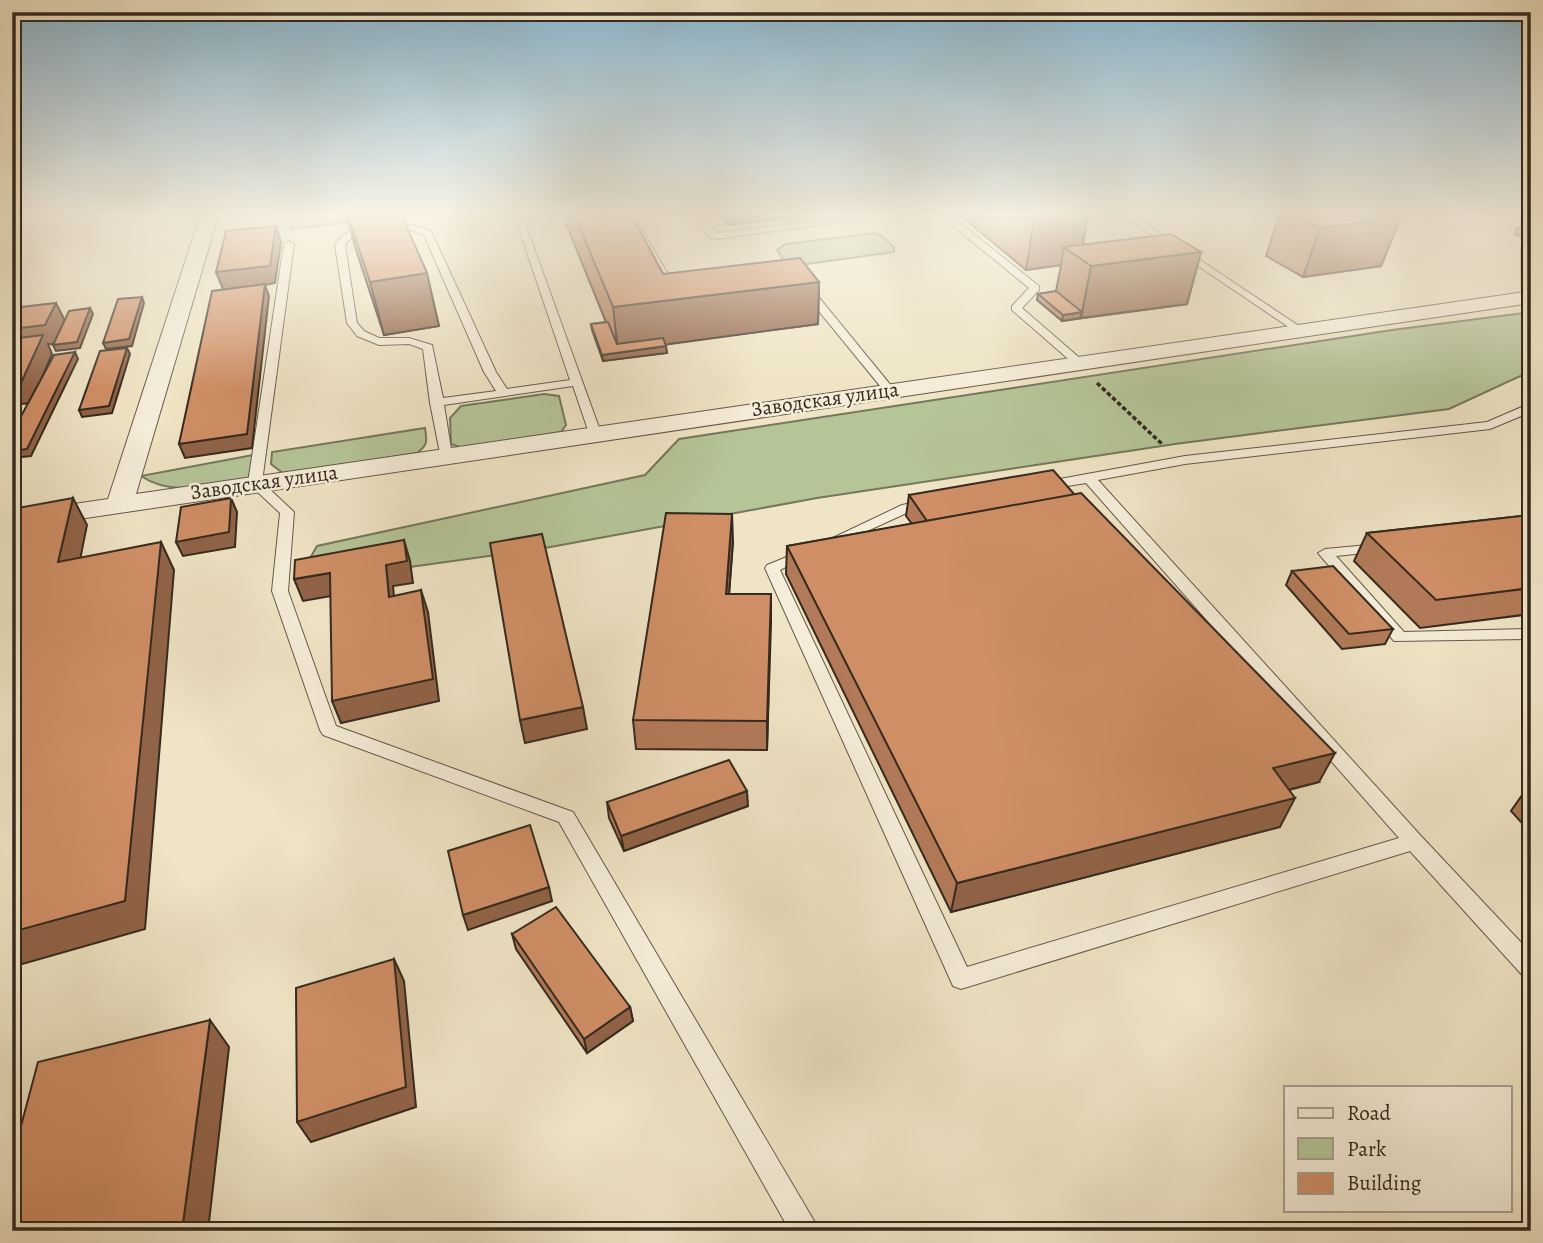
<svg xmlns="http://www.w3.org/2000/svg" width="1543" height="1243" viewBox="0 0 1543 1243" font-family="Alegreya,serif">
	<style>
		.green { fill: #b5c598; stroke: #75785c; stroke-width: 2 }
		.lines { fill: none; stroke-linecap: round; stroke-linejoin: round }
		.service-casing { stroke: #645848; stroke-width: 2 }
		.minor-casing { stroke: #645848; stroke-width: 2 }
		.path { stroke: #352a1f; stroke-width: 3.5; stroke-dasharray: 4.5 2.5; stroke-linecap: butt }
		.service { fill: #f5edd9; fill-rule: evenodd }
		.minor { fill: #f5edd9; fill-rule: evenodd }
		.wall { fill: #b27a58; stroke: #352a1f; stroke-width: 2 }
		.shaded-wall { fill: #916347; stroke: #352a1f; stroke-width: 2 }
		.building { fill: #cf8e66; stroke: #352a1f; stroke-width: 2 }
		.labels { text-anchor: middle; stroke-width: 5; stroke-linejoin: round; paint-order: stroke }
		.far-street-label { font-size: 21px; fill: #352a1f; stroke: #f5edd9 }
	</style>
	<rect width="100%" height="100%" fill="#efe4c5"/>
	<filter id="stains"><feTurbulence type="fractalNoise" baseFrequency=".00286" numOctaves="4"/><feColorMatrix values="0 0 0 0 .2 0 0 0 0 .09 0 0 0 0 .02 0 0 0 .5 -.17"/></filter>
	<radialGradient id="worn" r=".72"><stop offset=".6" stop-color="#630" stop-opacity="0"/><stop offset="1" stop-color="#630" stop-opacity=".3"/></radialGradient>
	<g class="green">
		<path d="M301,216H408L289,229Z"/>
		<path d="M874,233L881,235L894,247V252L800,265L785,262L777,250L785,244Z"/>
		<path d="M1531,312V371L1449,409L1175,444L817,498L545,548L296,583L317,546L645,475L679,439L1392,330Z"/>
		<path d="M544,394L559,396L566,425L561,432L462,448L451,444L450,418L461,406Z"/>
		<path d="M425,428C427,441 428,445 417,453L284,474L271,464L272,452Z"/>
		<path d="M253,455L249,479C213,484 173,498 141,476Z"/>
	</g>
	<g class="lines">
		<g class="service-casing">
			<g id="service">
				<path d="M537,216H557L529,223L526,226L601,433L595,437L589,433L573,386L444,405L452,455L451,458H441L430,403L423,349L409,344L379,345L357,336L347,323L335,245C351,218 406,220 431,231L496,372L507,389L570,380L518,226L523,219ZM386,228L408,229L424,235L484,372L496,391L443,398L432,345L409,338H379L364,331L357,323L345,245C352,233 372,231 386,228Z"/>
				<path d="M625,216H634L679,293L678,295L669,293Z"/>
				<path d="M694,216H703L717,233L859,216H887L716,239L708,236Z"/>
				<path d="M941,216H951L1039,286V290L1022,308L1082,360V364H1074L1012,310V306L1029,288Z"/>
				<path d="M1124,216H1134L1305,330L1296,332Z"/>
				<path d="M289,241L294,244L262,482L294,512L288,591L336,726L573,812L820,1231H791L786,1224L559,822L323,735L320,730L272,591L280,513L248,483L284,244Z"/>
				<path d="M1526,244H1531V300L1527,301L1522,298L1521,247Z"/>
				<path d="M804,287L812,289L893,388V392H885L804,293L800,292L799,290Z"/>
				<path d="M1531,403V412L1490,429L1185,464L1098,480L1421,836L1531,953V979L1523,976L1410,851L961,989L953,986L765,568L767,565L804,550L811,554L780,570L967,967L1399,838L1086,483L1043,490L1036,486L1038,483L1185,456L1487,422Z"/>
				<path d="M927,500L934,504L932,507L911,511L830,548L825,549L818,545L902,505Z"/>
				<path d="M1379,544L1386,548L1384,551L1336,556L1404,632L1531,629V639L1394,641L1318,553L1325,549Z"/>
			</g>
		</g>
		<g class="minor-casing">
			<path id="minor" d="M200,216H218L136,494L1531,291V303L12,529V513L108,499Z"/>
		</g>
		<path class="path" d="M1097,383L1162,444"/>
		<use href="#service" class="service"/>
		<use href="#minor" class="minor"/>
	</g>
	<g class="wall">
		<path d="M347,216H402L439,326L384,335L355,247Z"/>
		<path d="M566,216H632L663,274L819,282L818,324L665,344L667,353L603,361L592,330L591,324L606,322L567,226Z"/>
		<path d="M722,216H806L728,225Z"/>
		<path d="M961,216H1088L1083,244L1201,252L1187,304L1062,321L1037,300L1038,294L1056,291L1061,265L1026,270Z"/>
		<path d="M1279,216H1398L1401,217L1381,266L1303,277L1266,256Z"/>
		<path d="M1519,216H1531V221Z"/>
		<path d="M1531,227V242L1515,234L1517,228Z"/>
		<path d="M909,495L1319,782L1289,790L1280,827L951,912L786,574L787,546L912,524L906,516Z"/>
		<path d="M1531,515V614L1420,628L1354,561L1367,533Z"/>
		<path d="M733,541L729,594H771L767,750L636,749L633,720Z"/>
		<path d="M1292,571L1393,629L1385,644L1342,649L1286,585Z"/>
		<path d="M1527,788H1531V833L1511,811Z"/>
		<path d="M607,802L748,806L624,851L609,818Z"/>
		<path d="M512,934L630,1007L633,1021L587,1053L516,949Z"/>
	</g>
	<g class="shaded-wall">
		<path d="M728,216H806L728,225Z"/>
		<path d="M1071,216H1088L1080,258L1064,247L1061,265L1026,270L1034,221Z"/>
		<path d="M1401,217L1381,266L1303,277L1320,228Z"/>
		<path d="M276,226L281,242L275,283L265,285L269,296L252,448L185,458L179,444L223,289L216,272Z"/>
		<path d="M1201,252L1187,304L1081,318L1091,266Z"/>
		<path d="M427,273L439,326L384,335L370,282Z"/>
		<path d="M819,282L818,324L618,351L613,307Z"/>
		<path d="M142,297L144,303L132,346L106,349L103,343Z"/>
		<path d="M56,303L65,321L54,344H48L52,354L31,403L12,405V329Z"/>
		<path d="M90,308L93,314L80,348L56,351L53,345Z"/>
		<path d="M1082,312L1080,318L1062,321L1063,315Z"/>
		<path d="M666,346L667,353L603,361L602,355Z"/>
		<path d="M127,348L130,354L112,413L82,417L79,410Z"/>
		<path d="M75,352L78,359L31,456L12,458V451Z"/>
		<path d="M73,498L87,525L74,590L58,562Z"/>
		<path d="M231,498L237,512L235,547L183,556L176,542Z"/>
		<path d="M732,514L733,541L727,622L726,594Z"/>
		<path d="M404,540L410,561L413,583L393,586L396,618L389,597L386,565Z"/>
		<path d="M161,542L174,570L145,929L12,967V932Z"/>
		<path d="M330,573L337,595L303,601L294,579Z"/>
		<path d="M421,590L428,612L439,701L341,723L332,701Z"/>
		<path d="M771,594V623L767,750V721Z"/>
		<path d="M583,707L587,729L525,743L520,720Z"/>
		<path d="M1335,753L1319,782L1259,797L1273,768Z"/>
		<path d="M747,791L748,806L624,851L621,836Z"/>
		<path d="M1295,798L1280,827L951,912L957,883Z"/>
		<path d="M549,887L552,901L468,930L463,915Z"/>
		<path d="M394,959L404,981L416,1107L311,1142L297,1122Z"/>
		<path d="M630,1007L633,1021L587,1053L584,1039Z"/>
		<path d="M210,1020L229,1047L208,1231H182Z"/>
	</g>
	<g class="building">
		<path d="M348,216H402L427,273L370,282Z"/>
		<path d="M575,216H632L663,274L800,258L819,282L613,307Z"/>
		<path d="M1028,216H1071L1034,221Z"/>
		<path d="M1298,216H1398L1401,217L1320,228Z"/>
		<path d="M276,226L270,266L216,272L226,231Z"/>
		<path d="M1531,227V235L1517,228Z"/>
		<path d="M1171,234L1201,252L1091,266L1064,247Z"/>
		<path d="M265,284L247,434L179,444L212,291Z"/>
		<path d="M1056,291L1082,312L1063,315L1038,294Z"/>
		<path d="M142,297L129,339L103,343L118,299Z"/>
		<path d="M56,303L45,325L12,329V308Z"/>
		<path d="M90,308L77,342L53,345L69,311Z"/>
		<path d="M608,322L617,344L663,338L666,346L602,355L591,324Z"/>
		<path d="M43,335L21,383L12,384V339Z"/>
		<path d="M127,348L109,406L79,410L100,351Z"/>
		<path d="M75,352L27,449L12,451V433L54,355Z"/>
		<path d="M1053,470L1075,495L927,521L909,495Z"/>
		<path d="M1081,493L1335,753L1273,768L1295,798L957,883L787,546Z"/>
		<path d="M73,498L58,562L161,542L125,901L12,932V509Z"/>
		<path d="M231,498L229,532L176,542L181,507Z"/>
		<path d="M666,513L732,514L726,594H771L767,721L633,720Z"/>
		<path d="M1531,515V588L1436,600L1367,533Z"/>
		<path d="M542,534L583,707L520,720L490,543Z"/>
		<path d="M404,540L407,561L386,565L389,597L421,590L433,679L332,701L330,573L294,579L295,560Z"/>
		<path d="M1333,566L1393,629L1349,634L1292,571Z"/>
		<path d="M729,760L747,791L621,836L607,802Z"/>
		<path d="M530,825L549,887L463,915L448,851Z"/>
		<path d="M556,907L630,1007L584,1039L512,934Z"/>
		<path d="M394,959L406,1087L297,1122L296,988Z"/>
		<path d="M210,1020L182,1231H12V1160L38,1062Z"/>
	</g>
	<linearGradient id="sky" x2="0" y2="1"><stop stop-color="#89b8d3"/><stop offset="0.55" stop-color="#f8f3e5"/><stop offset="1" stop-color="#f8f3e5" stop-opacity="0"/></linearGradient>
	<rect width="1543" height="390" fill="url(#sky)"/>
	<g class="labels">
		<g class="far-street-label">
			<text transform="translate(825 399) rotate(-8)" y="7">Заводская улица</text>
			<text transform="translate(264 482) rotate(-8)" y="7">Заводская улица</text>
		</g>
	</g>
	<rect width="1543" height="1243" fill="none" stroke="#efe4c5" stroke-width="42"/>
	<rect x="14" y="14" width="1515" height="1215" fill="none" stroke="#352a1f" stroke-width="3.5"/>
	<rect x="21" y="21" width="1501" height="1201" fill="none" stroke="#352a1f" stroke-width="2"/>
	<rect x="1284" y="1086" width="228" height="126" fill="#f5edd9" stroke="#a89f8f" stroke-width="2"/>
	<rect x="1298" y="1108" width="35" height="10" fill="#f5edd9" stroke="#a89f8f" stroke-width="2"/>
	<text x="1347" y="1120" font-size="21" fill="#352a1f">Road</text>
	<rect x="1298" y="1138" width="35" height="21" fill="#b5c598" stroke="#a89f8f" stroke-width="2"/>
	<text x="1347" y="1156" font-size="21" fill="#352a1f">Park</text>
	<rect x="1298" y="1173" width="35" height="21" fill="#cf8e66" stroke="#a89f8f" stroke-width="2"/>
	<text x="1347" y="1190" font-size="21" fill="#352a1f">Building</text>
	<rect width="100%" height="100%" filter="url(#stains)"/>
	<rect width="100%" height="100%" fill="url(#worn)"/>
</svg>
